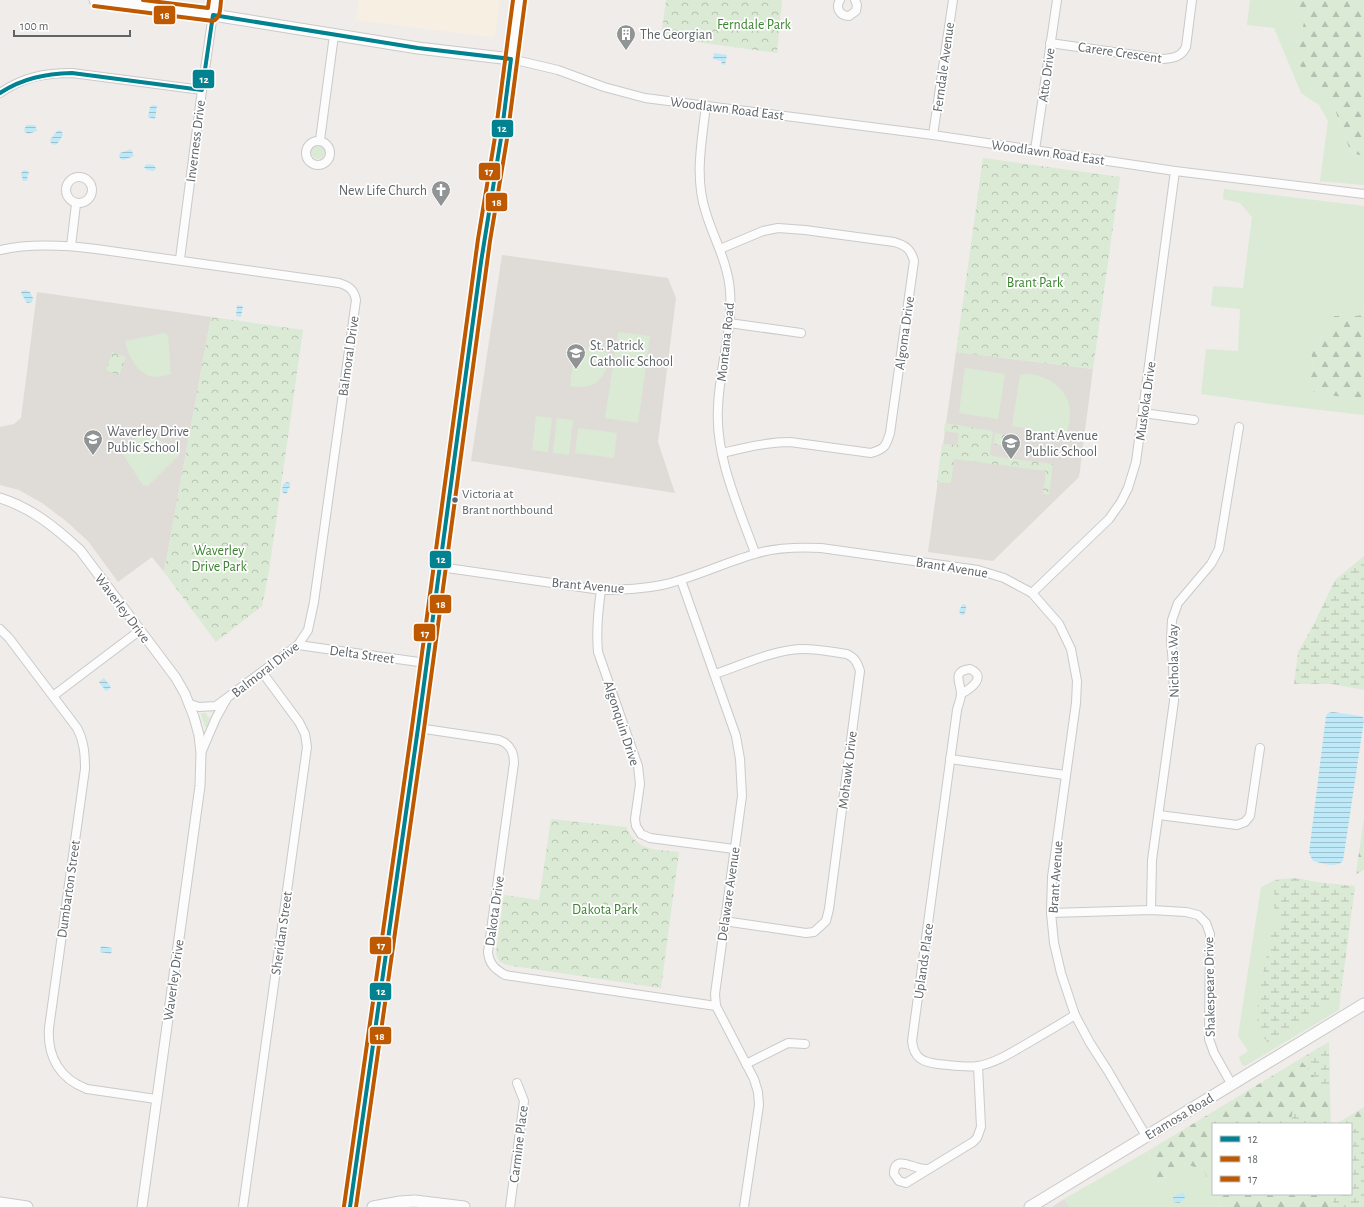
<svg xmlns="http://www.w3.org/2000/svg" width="1364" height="1207" viewBox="0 0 1364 1207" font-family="'Alegreya Sans',sans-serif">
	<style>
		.commercial { fill: #f8efe3 }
		.industrial { fill: #e0ddda }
		.education { fill: #dfdcd7 }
		.grass { fill: #dbead4 }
		.forest { fill: url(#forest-firs) }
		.wetland { fill: url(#wetland-marsh) }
		.park { fill: url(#park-crowns) }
		.water { fill: url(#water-rules) }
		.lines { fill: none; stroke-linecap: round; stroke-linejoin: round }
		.minor-casing { stroke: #cacaca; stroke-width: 10 }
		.tertiary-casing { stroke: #cacaca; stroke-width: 11 }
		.secondary-casing { stroke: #cacaca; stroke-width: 13 }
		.minor { stroke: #fdfcfc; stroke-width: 8 }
		.tertiary { stroke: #fdfcfc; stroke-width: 9 }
		.secondary { stroke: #fdfcfc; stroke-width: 11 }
		.bus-1-casing { stroke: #fff; stroke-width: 7 }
		.bus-2-casing { stroke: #fff; stroke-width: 7 }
		.bus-3-casing { stroke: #fff; stroke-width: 7 }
		.bus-1 { stroke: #008290; stroke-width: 4 }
		.bus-2 { stroke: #bf5900; stroke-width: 4 }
		.bus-3 { stroke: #bf5900; stroke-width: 4 }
		.bus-dot { fill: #5e6468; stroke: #fff; stroke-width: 1.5 }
		.labels { text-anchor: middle; stroke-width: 3.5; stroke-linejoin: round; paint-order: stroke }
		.bus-label { font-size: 13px; fill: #5e6468; stroke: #fff; text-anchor: start }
		.park-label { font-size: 14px; fill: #3c8331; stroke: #fff }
		.poi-label { font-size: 14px; fill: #5e6468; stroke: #fff; text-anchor: start }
		.street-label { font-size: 14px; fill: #5e6468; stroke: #fff }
		.line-badge { stroke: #fff; stroke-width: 1.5 }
		.badge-label { font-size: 11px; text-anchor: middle; font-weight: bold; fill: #fff }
	</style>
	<defs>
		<pattern id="forest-firs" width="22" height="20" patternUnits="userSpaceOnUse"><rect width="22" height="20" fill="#dbead4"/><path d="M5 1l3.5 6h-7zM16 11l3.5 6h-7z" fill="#b5c1b0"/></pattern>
		<pattern id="wetland-marsh" width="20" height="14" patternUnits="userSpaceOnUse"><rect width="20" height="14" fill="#dbead4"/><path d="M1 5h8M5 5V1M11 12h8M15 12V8" fill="none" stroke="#b5c1b0"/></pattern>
		<pattern id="park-crowns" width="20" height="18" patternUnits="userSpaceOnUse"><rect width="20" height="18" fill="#dbead4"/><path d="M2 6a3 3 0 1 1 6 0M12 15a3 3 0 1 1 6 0" fill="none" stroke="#b5c1b0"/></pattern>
		<pattern id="water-rules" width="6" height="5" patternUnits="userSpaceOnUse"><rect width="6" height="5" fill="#bee9f8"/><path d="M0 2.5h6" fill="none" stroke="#9ec0cd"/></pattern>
	</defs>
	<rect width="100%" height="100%" fill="#efece9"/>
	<path class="commercial" d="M359,0H500L495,36L488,37L356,20Z"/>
	<path class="industrial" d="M1064,1199L1069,1207H1052Z"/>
	<g class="education">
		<path d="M502,255L668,278L676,298L658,442L675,493L471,461Z"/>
		<path d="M37,292L211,317L164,572L152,557L118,582L88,541L66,521L42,503L19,490L0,485V427L14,424L21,418Z"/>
		<path d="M956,352L1093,369L1079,477L993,561L928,552Z"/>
	</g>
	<g class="grass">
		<path d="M1250,0H1296L1305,18L1299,43L1311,89L1334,107L1351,153L1364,156V185L1320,181L1328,121L1319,105L1301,93L1274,28L1247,25Z"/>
		<circle cx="318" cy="152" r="7"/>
		<path d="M1224,189L1364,206V309L1362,315L1356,316H1334L1329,328L1311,351L1314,371L1309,381L1313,392L1364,401V415L1286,406L1201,394L1206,349L1238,351L1240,309L1211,306L1213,286L1243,288L1252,217L1240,203L1223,199Z"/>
		<path d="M618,332L650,336L638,423L605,418Z"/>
		<path d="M165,333L168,336L171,374C164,376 157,378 150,376C135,371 128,354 125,341Z"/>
		<path d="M575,348L610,353C607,377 596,391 570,386Z"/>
		<path d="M965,368L1005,374L998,419L959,413Z"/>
		<path d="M1030,374C1063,379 1079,405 1065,436L1012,426L1020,375Z"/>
		<path d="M536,416L552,418L548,452L532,450Z"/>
		<path d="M557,418L573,420L569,455L553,453Z"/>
		<path d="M578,428L617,433L614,458L575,453Z"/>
		<path d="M142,436C159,438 167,443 179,455L148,486L143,485L118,447Z"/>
		<path d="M202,713H206L207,716L210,718L207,727H205L201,714Z"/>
		<path d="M1296,878L1315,882L1341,992L1339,1010L1245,1066L1242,1065L1239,1057L1248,1051L1238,1036L1261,887L1275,880Z"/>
		<path d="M1148,1151L1159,1182L1187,1164L1204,1171L1213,1189V1194H1216L1221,1207H1069L1064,1199Z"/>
	</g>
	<g class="forest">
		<path d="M1296,0H1364V156L1351,153L1334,107L1311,89L1300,65L1299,43L1305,18Z"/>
		<path d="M1364,310V401L1313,392L1309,381L1314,371L1311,351L1329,328L1334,316H1356L1362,315Z"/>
		<path d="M1364,817V870L1356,874Z"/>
		<path d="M1300,1059L1330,1096L1331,1124H1309L1294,1107L1290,1124H1213V1189L1204,1171L1187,1164L1159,1182L1148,1151Z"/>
		<path d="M1364,1107V1132L1358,1129H1351V1124H1336Z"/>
		<path d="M1216,1194H1332L1334,1207H1221Z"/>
	</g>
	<g class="wetland">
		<path d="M1364,556V690L1332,684H1294L1298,652L1313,626L1335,580Z"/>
		<path d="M1296,878L1315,882L1355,886L1341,992L1324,1008L1269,1044C1266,1040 1262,1036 1259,1032C1252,1015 1268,953 1271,933L1277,931C1283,919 1277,921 1275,910C1273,901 1275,889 1275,880Z"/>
		<path d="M1329,1042L1330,1096L1300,1059Z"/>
		<path d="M1294,1107L1309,1124H1290Z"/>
		<path d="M1351,1129H1358L1364,1132V1207H1334L1332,1194H1351Z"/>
	</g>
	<g class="park">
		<path d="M666,0H782L777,53L661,37Z"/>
		<path d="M983,158L1120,177L1093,369L956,352Z"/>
		<path d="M211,317L303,330L269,571L262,606L216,642L164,572Z"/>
		<path d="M112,352L126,357L119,375L106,370Z"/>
		<path d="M945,423L993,431L990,453L992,456L1053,464L1049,495L1043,493L1046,471L954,459L951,483L937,482L942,444L957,445L959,433L944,431Z"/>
		<path d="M995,433L1007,435L1006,446L993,444Z"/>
		<path d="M551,819L626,827C638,852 654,849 679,852L661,988L507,965L500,962L497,957L496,952L504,895L539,900Z"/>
	</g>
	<g class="water">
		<path d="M714,53L727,55L725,65L721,64L722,61L713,59Z"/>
		<path d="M153,105L157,106L155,119L148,117L150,107Z"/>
		<path d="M26,125H35L37,131L28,134L24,131Z"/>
		<path d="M60,130L62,132L63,135L57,144L54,145L51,143L50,140L57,131Z"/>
		<path d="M131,149L134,156L123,160L120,158L119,156L120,153Z"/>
		<path d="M147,164L154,165L156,169L153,171L147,170L144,167Z"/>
		<path d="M24,170L28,171L29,174L27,176L28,179L26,181H23L21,173Z"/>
		<path d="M26,290L30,292L33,298L32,302L27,303L21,293L22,291Z"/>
		<path d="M237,305L243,306L241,317L236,316Z"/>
		<path d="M287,482L290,483V487L287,490L288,491L287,493L284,494L282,491L283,484Z"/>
		<path d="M964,604L966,606V610L964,615H961L959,611L962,605Z"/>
		<path d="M104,678L111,687L106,691L99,682Z"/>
		<path d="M1333,712L1360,716L1363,717L1364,720L1343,861C1334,869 1323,863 1313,861L1309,853L1326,716L1328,713Z"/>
		<path d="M101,946L112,948L111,954L100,952Z"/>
		<path d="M1181,1193H1184L1185,1196L1184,1200L1179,1203L1173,1202V1197Z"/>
	</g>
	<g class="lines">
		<g class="minor-casing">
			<g id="minor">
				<path d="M840,0C835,8 840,16 849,16L856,11L857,5L855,0"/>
				<path d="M1050,43L1163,59C1174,58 1181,57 1186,47L1192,0"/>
				<path d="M511,59L558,70L604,87L645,98L933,135L1175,171L1364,194"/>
				<path d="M0,93C23,77 44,73 72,73L202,90"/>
				<path d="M706,105C702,141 694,177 706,213C714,239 728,263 730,291C733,330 719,369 718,408C715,457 739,508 755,553"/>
				<path d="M933,135L953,0"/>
				<path d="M320,140L334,35"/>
				<circle cx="318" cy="153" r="12"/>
				<path d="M1035,150L1057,0"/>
				<circle cx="79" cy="190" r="13"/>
				<path d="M71,246L76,204"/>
				<path d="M720,249L763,231L778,228L805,230L894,242C905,245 911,249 914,261L890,433C886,446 885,449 871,453L790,442C767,442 744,448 722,453"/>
				<path d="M0,250C31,243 64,245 96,249L339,283C349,286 354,290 356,300L314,602L308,630L298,645L216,706L199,707L190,704"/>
				<path d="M180,259L202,90L215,0"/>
				<path d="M729,323L801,333"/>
				<path d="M1143,413L1194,420"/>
				<path d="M440,567L601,590C622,590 642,589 662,585C694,578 723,563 755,554C776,547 799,547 821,548L978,570L1004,578L1032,593L1059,624L1071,649L1077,681L1076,703L1052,877L1051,913L1054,943L1061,973L1075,1015L1090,1043L1108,1071L1146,1136"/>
				<path d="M681,580L736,736L740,759L742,796L715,994L716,1006L754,1079L758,1092L759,1105L744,1207"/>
				<path d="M601,590C598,611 596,631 598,652L638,766L640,784L635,819L636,826L641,834L650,838L734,849"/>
				<path d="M1032,593L1109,519L1121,502L1128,488L1136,462L1175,171"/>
				<path d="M0,629L9,638L77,728C84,741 85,754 85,769L49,1028C47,1057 60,1079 87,1089L156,1099"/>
				<path d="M298,645L426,663"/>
				<path d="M715,674C742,665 775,649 804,649C818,649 833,652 847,654C855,658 857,662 860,671L829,909L826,921L814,932L806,933L724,921"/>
				<path d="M961,694C970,689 988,677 970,669C951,671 961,683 961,694C961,699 958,705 957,710L912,1041C914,1058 922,1062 938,1064C951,1065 965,1068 978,1066C996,1063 1012,1052 1028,1043C1043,1034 1059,1025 1075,1015"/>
				<path d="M53,696L139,631"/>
				<path d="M418,728L499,740C510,744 514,751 514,763L488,952C489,964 495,969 505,975L716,1006"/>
				<path d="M201,753L216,718L226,700"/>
				<path d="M950,759L1065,775"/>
				<path d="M1159,815L1237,825L1245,822L1250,816L1260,748"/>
				<path d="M1151,910L1152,860L1174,701L1173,666L1171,639L1172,620L1178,603L1211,564L1219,549L1239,427"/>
				<path d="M1051,913L1151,910L1186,912L1198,915L1206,923L1210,934L1209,1039L1214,1053L1232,1085"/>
				<path d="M746,1064L788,1043L805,1044"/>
				<path d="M929,1169C926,1169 922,1169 919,1168C910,1166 894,1156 894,1174L899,1181L906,1183L973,1142L977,1138L981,1127L978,1066"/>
				<path d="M243,1207L307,747L305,734L299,722L262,672"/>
				<path d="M510,1207L524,1101L517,1083"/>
			</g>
		</g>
		<g class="tertiary-casing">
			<path id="tertiary" d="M0,498C32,508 56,528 80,550L176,678L185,694L194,717L199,735L201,753L200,786L142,1207"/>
		</g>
		<g class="secondary-casing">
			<g id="secondary">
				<path d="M95,0L213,15L418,48L511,59"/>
				<path d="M0,1203L27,1207"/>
				<path d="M350,1207L418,728L484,240L501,138L519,0"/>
				<path d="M373,1207L400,1202L415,1201L464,1207"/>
				<path d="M1030,1207L1364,1004"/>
			</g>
		</g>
		<use href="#minor" class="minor"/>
		<use href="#tertiary" class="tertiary"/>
		<use href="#secondary" class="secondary"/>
		<g class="bus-1-casing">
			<path id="bus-1" d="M0,93C23,78 45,74 72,73L202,90L213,15L418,48L511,59L501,138L481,262L418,728L350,1207"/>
		</g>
		<g class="bus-2-casing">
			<g id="bus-2">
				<path d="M94,6L213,21C221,18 220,8 221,1"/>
				<path d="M356,1207L424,729L490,241L507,139L525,1"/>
			</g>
		</g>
		<g class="bus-3-casing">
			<g id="bus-3">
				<path d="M143,0L208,8L209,0"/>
				<path d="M344,1206L412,727L478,239L495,137L513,0"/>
			</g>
		</g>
		<use href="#bus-1" class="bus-1"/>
		<use href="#bus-2" class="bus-2"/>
		<use href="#bus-3" class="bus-3"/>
	</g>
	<defs>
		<g id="building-pin" transform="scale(1)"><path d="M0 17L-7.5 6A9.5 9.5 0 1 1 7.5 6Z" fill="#919495" stroke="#fff"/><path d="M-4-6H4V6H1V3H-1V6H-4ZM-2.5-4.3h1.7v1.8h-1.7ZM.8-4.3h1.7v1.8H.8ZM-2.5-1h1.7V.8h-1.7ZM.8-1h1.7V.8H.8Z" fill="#fff"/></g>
		<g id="church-pin" transform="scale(1)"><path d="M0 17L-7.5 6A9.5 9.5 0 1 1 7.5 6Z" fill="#919495" stroke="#fff"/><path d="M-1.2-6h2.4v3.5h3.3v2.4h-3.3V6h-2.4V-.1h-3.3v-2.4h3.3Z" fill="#fff"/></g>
		<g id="school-pin" transform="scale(1)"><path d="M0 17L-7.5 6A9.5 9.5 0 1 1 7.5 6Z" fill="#919495" stroke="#fff"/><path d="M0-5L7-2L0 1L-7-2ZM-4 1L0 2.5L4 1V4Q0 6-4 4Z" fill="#fff"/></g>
	</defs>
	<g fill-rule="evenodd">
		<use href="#building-pin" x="626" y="34"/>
		<use href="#church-pin" x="441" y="190"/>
		<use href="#school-pin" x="576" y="353"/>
		<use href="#school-pin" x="93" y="439"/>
		<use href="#school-pin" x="1011" y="443"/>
	</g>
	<circle class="bus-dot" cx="455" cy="500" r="3.5"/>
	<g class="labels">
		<g class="bus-label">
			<text x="462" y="498">Victoria at<tspan x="462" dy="16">Brant northbound</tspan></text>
		</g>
		<g class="park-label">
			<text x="754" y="29">Ferndale Park</text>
			<text x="1035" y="287">Brant Park</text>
			<text x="219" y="555">Waverley<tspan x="219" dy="16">Drive Park</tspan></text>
			<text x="605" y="914">Dakota Park</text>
		</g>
		<g class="poi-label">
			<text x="640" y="39">The Georgian</text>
			<text x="427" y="195" text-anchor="end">New Life Church</text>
			<text x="590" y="350">St. Patrick<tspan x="590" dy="16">Catholic School</tspan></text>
			<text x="107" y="436">Waverley Drive<tspan x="107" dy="16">Public School</tspan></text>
			<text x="1025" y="440">Brant Avenue<tspan x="1025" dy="16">Public School</tspan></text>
		</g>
		<g class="street-label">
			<text transform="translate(1120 52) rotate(8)" y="5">Carere Crescent</text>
			<text transform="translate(943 67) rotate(-82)" y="5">Ferndale Avenue</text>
			<text transform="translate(1046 75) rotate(-82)" y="5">Atto Drive</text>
			<text transform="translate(727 108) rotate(7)" y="5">Woodlawn Road East</text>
			<text transform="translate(195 141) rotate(-83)" y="5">Inverness Drive</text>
			<text transform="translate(1048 152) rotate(8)" y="5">Woodlawn Road East</text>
			<text transform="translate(904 333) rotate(-82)" y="5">Algoma Drive</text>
			<text transform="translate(725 342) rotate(-84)" y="5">Montana Road</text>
			<text transform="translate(348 356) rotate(-82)" y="5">Balmoral Drive</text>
			<text transform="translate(1145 401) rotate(-82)" y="5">Muskoka Drive</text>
			<text transform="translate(952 567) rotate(9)" y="5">Brant Avenue</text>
			<text transform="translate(588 585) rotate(5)" y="5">Brant Avenue</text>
			<text transform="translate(123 608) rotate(53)" y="5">Waverley Drive</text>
			<text transform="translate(362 654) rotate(8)" y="5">Delta Street</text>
			<text transform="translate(1173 661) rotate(-91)" y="5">Nicholas Way</text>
			<text transform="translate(265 669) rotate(-38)" y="5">Balmoral Drive</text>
			<text transform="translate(622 723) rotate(72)" y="5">Algonquin Drive</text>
			<text transform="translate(847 770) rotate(-83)" y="5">Mohawk Drive</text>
			<text transform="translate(1055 877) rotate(-86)" y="5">Brant Avenue</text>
			<text transform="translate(68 889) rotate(-82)" y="5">Dumbarton Street</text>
			<text transform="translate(728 894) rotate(-82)" y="5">Delaware Avenue</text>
			<text transform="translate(494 911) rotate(-82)" y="5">Dakota Drive</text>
			<text transform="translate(281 933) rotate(-82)" y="5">Sheridan Street</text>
			<text transform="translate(923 961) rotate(-82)" y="5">Uplands Place</text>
			<text transform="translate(173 980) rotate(-82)" y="5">Waverley Drive</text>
			<text transform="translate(1209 987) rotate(-91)" y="5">Shakespeare Drive</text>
			<text transform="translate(1179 1116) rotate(-31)" y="5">Eramosa Road</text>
			<text transform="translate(518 1144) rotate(-83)" y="5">Carmine Place</text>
		</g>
	</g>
	<g class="line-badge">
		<rect x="153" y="5" width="23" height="20" rx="4" fill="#bf5900"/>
		<rect x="192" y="69" width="23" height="20" rx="4" fill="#008290"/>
		<rect x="491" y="119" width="23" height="19" rx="4" fill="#008290"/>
		<rect x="478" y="162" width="23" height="19" rx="4" fill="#bf5900"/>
		<rect x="485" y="192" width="23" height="20" rx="4" fill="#bf5900"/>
		<rect x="429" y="550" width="23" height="19" rx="4" fill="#008290"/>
		<rect x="429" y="594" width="23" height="20" rx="4" fill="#bf5900"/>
		<rect x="413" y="623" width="23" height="19" rx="4" fill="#bf5900"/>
		<rect x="369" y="936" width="23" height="19" rx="4" fill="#bf5900"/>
		<rect x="369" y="982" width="23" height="19" rx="4" fill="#008290"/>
		<rect x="369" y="1026" width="23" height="19" rx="4" fill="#bf5900"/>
	</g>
	<g class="badge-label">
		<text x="165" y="19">18</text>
		<text x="204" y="83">12</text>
		<text x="502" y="132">12</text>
		<text x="489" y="175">17</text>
		<text x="497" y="206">18</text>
		<text x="441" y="563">12</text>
		<text x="441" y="608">18</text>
		<text x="425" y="637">17</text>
		<text x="381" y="949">17</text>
		<text x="381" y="995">12</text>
		<text x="380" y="1040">18</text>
	</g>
	<rect x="1212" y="1123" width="140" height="72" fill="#ffffff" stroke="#bfc1c3"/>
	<rect x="1220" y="1136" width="20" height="6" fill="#008290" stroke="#bfc1c3"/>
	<text x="1248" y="1143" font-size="12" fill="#5e6468">12</text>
	<rect x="1220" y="1156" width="20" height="6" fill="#bf5900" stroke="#bfc1c3"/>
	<text x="1248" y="1163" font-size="12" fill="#5e6468">18</text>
	<rect x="1220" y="1176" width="20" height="6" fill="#bf5900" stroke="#bfc1c3"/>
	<text x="1248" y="1183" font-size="12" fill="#5e6468">17</text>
	<path d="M14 30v6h116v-6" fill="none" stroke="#5e6468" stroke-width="2"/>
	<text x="20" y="30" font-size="12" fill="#5e6468" stroke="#ffffff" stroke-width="3" paint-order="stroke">100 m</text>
</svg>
